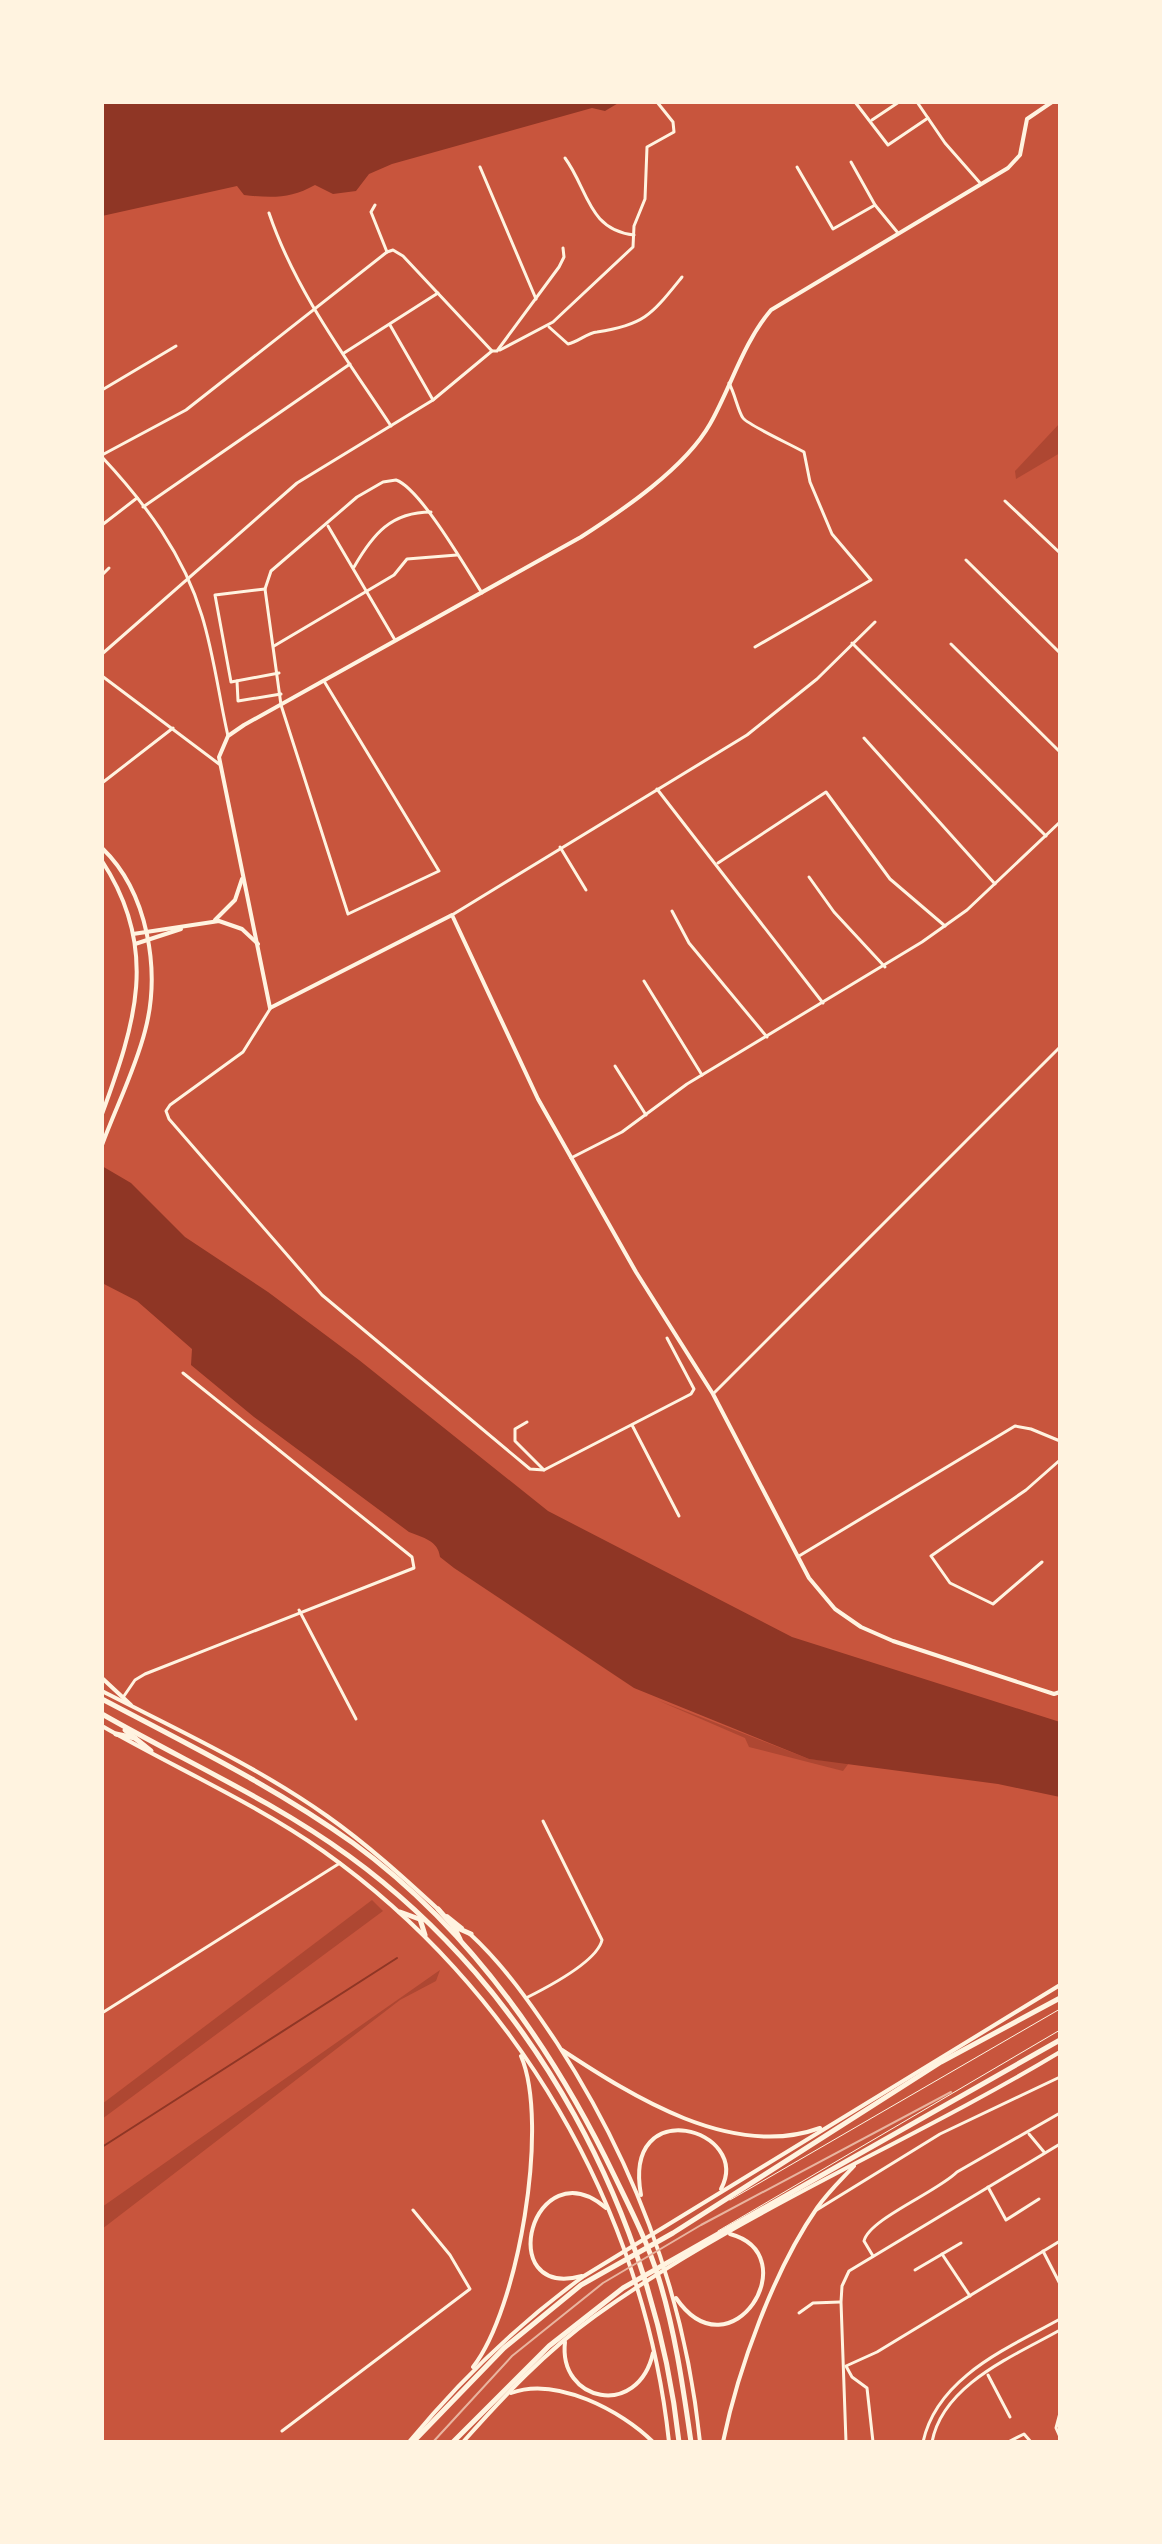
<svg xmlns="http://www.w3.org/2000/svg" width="1162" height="2544" viewBox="0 0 1162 2544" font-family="Spectral,serif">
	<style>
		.green { fill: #ae4732 }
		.water { fill: #8f3625 }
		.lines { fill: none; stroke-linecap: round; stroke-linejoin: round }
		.stream { stroke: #8f3625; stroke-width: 2 }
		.service { stroke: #fff3e0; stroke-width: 1 }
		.minor { stroke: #fff3e0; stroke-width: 3 }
		.tertiary { stroke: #fff3e0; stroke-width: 3 }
		.secondary { stroke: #fff3e0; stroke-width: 4 }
		.primary { stroke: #fff3e0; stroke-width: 4 }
		.motorway { stroke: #fff3e0; stroke-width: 5 }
		.rail { stroke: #e9b49f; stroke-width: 2 }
	</style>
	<rect width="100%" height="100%" fill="#c8553d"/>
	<g class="green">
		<path d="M1060,423V453L1016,479L1015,471Z"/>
		<path d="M657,1700L809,1759L849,1763L843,1771L749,1747L745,1738Z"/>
		<path d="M372,1900L383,1911L102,2119V2104Z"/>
		<path d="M440,1970L436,1981L400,2000L102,2229V2207Z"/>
	</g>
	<g class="water">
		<path d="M102,102H620L605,111L592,108L392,164L369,174L356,191L333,194L315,185C290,199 272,198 244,195L237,186L102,216Z"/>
		<path d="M102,1166L131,1183L185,1237L268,1292L359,1360L548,1511L792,1637L1060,1722V1797L998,1784L809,1759L634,1688L454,1568L440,1557C438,1540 423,1538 409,1532L254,1417L191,1365L192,1349L137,1301L102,1283Z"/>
	</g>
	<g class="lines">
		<path class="stream" d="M102,2147L397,1958"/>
		<g class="service">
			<path d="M730,2200L1060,2009"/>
			<path d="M718,2231L1060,2030"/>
		</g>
		<g class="minor">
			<path d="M855,102L888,145L928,118"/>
			<path d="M917,102L945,143L981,184"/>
			<path d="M872,120L899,102"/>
			<path d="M565,158C588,189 588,230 634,235"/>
			<path d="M851,162L875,205L898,233"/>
			<path d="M480,167L536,299"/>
			<path d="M797,167L833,229L875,205"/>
			<path d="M269,213C295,290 346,358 391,426"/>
			<path d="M387,252L393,250L403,256L492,351"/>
			<path d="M390,325L433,400"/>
			<path d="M549,327L568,344C578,342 587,333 597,332C645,325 652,314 682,277"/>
			<path d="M500,350L553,322L633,247L634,226L645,199L647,147L674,132L673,122L657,102"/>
			<path d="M344,353L438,293"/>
			<path d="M729,383C735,394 738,411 743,418C748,425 792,445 804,452L810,482L832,534L871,580L755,647"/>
			<path d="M102,390L176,346"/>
			<path d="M102,455L186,410L387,252L371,212L375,205"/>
			<path d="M102,457C145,503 184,555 202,616C214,655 219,697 228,736"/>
			<path d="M1005,501L1060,553"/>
			<path d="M143,507L350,364"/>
			<path d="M102,525L137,498"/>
			<path d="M328,526L395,640"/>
			<path d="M966,560L1060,653"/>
			<path d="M354,567C373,534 391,512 431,512"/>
			<path d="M102,575L109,568"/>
			<path d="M265,589L215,595L231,682L279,673"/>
			<path d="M852,643L1046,836"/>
			<path d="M951,644L1060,752"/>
			<path d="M274,646L394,575L407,559L457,555"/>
			<path d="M102,654L297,483L433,400L492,351H497L559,267L564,257L563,248"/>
			<path d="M102,676L219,764"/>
			<path d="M237,681L238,701L281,694"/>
			<path d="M324,681L439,871L348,914L281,705L265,589L271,571L357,497L383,482L396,480C420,488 466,568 482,593"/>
			<path d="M864,738L995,884"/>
			<path d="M102,783L173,728"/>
			<path d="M657,789L823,1003"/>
			<path d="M560,847L586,890"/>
			<path d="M718,863L826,792L890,879L945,926"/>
			<path d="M809,877L834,912L885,967"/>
			<path d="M672,911L689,943L767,1037"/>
			<path d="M452,915L747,735L817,679L875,622"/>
			<path d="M644,981L702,1075"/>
			<path d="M270,1009L243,1052L170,1105L166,1111L169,1119L322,1295L530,1469L544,1470"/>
			<path d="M615,1066L646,1115"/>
			<path d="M571,1158L622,1132L687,1084L922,942L967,910L1060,822"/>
			<path d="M713,1394L1060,1047"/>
			<path d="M527,1422L515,1429V1441L544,1470L691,1394L694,1389L667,1338"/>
			<path d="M632,1425L679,1516"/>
			<path d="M799,1556L1015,1426L1031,1429L1060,1441"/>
			<path d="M1042,1562L993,1604L950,1583L931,1556L1026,1490L1060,1460"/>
			<path d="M299,1610L356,1719"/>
			<path d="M124,1696L135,1680L145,1674L414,1568L412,1557L183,1373"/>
			<path d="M526,1998C546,1988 597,1962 602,1940L543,1821"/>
			<path d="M1029,2134L1044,2152"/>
			<path d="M988,2187L1006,2220L1039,2199"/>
			<path d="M815,2211L940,2134L1060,2077"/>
			<path d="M1043,2251L1060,2284"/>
			<path d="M942,2254L970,2296"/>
			<path d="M873,2256L864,2241C869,2219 937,2192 957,2172L1060,2113"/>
			<path d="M915,2270L961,2243"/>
			<path d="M799,2313L813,2303L840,2302"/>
			<path d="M988,2375L1010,2417"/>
			<path d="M1060,2413L1056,2428L1060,2437"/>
			<path d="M282,2431L470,2289L450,2255L413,2210"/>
			<path d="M846,2442L841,2302L842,2286L849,2271L1060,2144"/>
			<path d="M873,2442L867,2388L852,2377L846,2366L877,2352L1060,2241"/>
			<path d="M923,2442C937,2377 1008,2348 1060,2319"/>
			<path d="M932,2442C943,2384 1014,2356 1060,2330"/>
			<path d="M1008,2442L1024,2434L1031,2442"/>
		</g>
		<path class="tertiary" d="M102,2013L340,1863"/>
		<g class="secondary">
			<path d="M1052,102L1027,119L1020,155L1008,168L771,310C743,343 731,387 710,424C685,468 623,510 581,537L244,725L228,736L219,757L270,1008L452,915L538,1099L636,1272L713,1394L809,1578L835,1609L861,1627L893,1641L1054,1694L1060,1692"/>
			<path d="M102,848C148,892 161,971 145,1031C135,1070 116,1107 102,1145"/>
			<path d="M102,861C160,949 135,1024 102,1114"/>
			<path d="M215,920L235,900L242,879"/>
			<path d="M133,934L219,921L242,929L258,944"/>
			<path d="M135,944L181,929"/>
		</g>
		<g class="primary">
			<path d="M102,1678L131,1705"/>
			<path d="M102,1691C178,1730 258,1767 327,1816C368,1845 403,1877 440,1911"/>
			<path d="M102,1726C175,1768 253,1802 323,1851C515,1987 644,2208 669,2442"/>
			<path d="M447,1916L462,1928"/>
			<path d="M469,1933C504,1965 531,2004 557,2043C636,2165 685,2297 700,2442"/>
			<path d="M562,2050C632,2096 732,2160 820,2128"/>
			<path d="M641,2195C622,2092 753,2129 721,2189"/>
			<path d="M582,2276C492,2300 533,2146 606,2208"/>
			<path d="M676,2298C731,2378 808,2255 730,2234"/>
			<path d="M565,2342C558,2402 638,2419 653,2353"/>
			<path d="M473,2367C518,2310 550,2124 521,2056"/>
			<path d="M511,2393C556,2376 622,2411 653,2442"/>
			<path d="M409,2442C461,2379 518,2324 584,2276L1060,1985"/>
			<path d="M463,2442C503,2397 546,2351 595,2316C740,2212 907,2144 1060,2052"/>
			<path d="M723,2442C738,2369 774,2270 817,2208C828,2192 841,2180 854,2166"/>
		</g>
		<g class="motorway">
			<path d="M102,1699C187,1744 275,1787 353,1843C469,1928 553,2048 615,2177C631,2210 647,2241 658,2276C675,2330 683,2387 691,2442"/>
			<path d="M102,1714C184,1761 272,1800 349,1856C535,1991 654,2216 679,2442"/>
			<path d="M125,1730L151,1751"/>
			<path d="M116,1734L135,1738"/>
			<path d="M438,1909L454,1927L460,1939"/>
			<path d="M400,1912L422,1920"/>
			<path d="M420,1919L425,1935"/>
			<path d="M453,1926L471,1934"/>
			<path d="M413,2442L504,2348L581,2285L673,2233L941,2062L1060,1998"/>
			<path d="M453,2442L549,2346L623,2288L1060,2040"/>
		</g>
		<path class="rail" d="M433,2442L512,2356L603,2283L701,2225L951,2092"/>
	</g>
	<rect width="1162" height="2544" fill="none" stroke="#fff3e0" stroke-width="208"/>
</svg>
